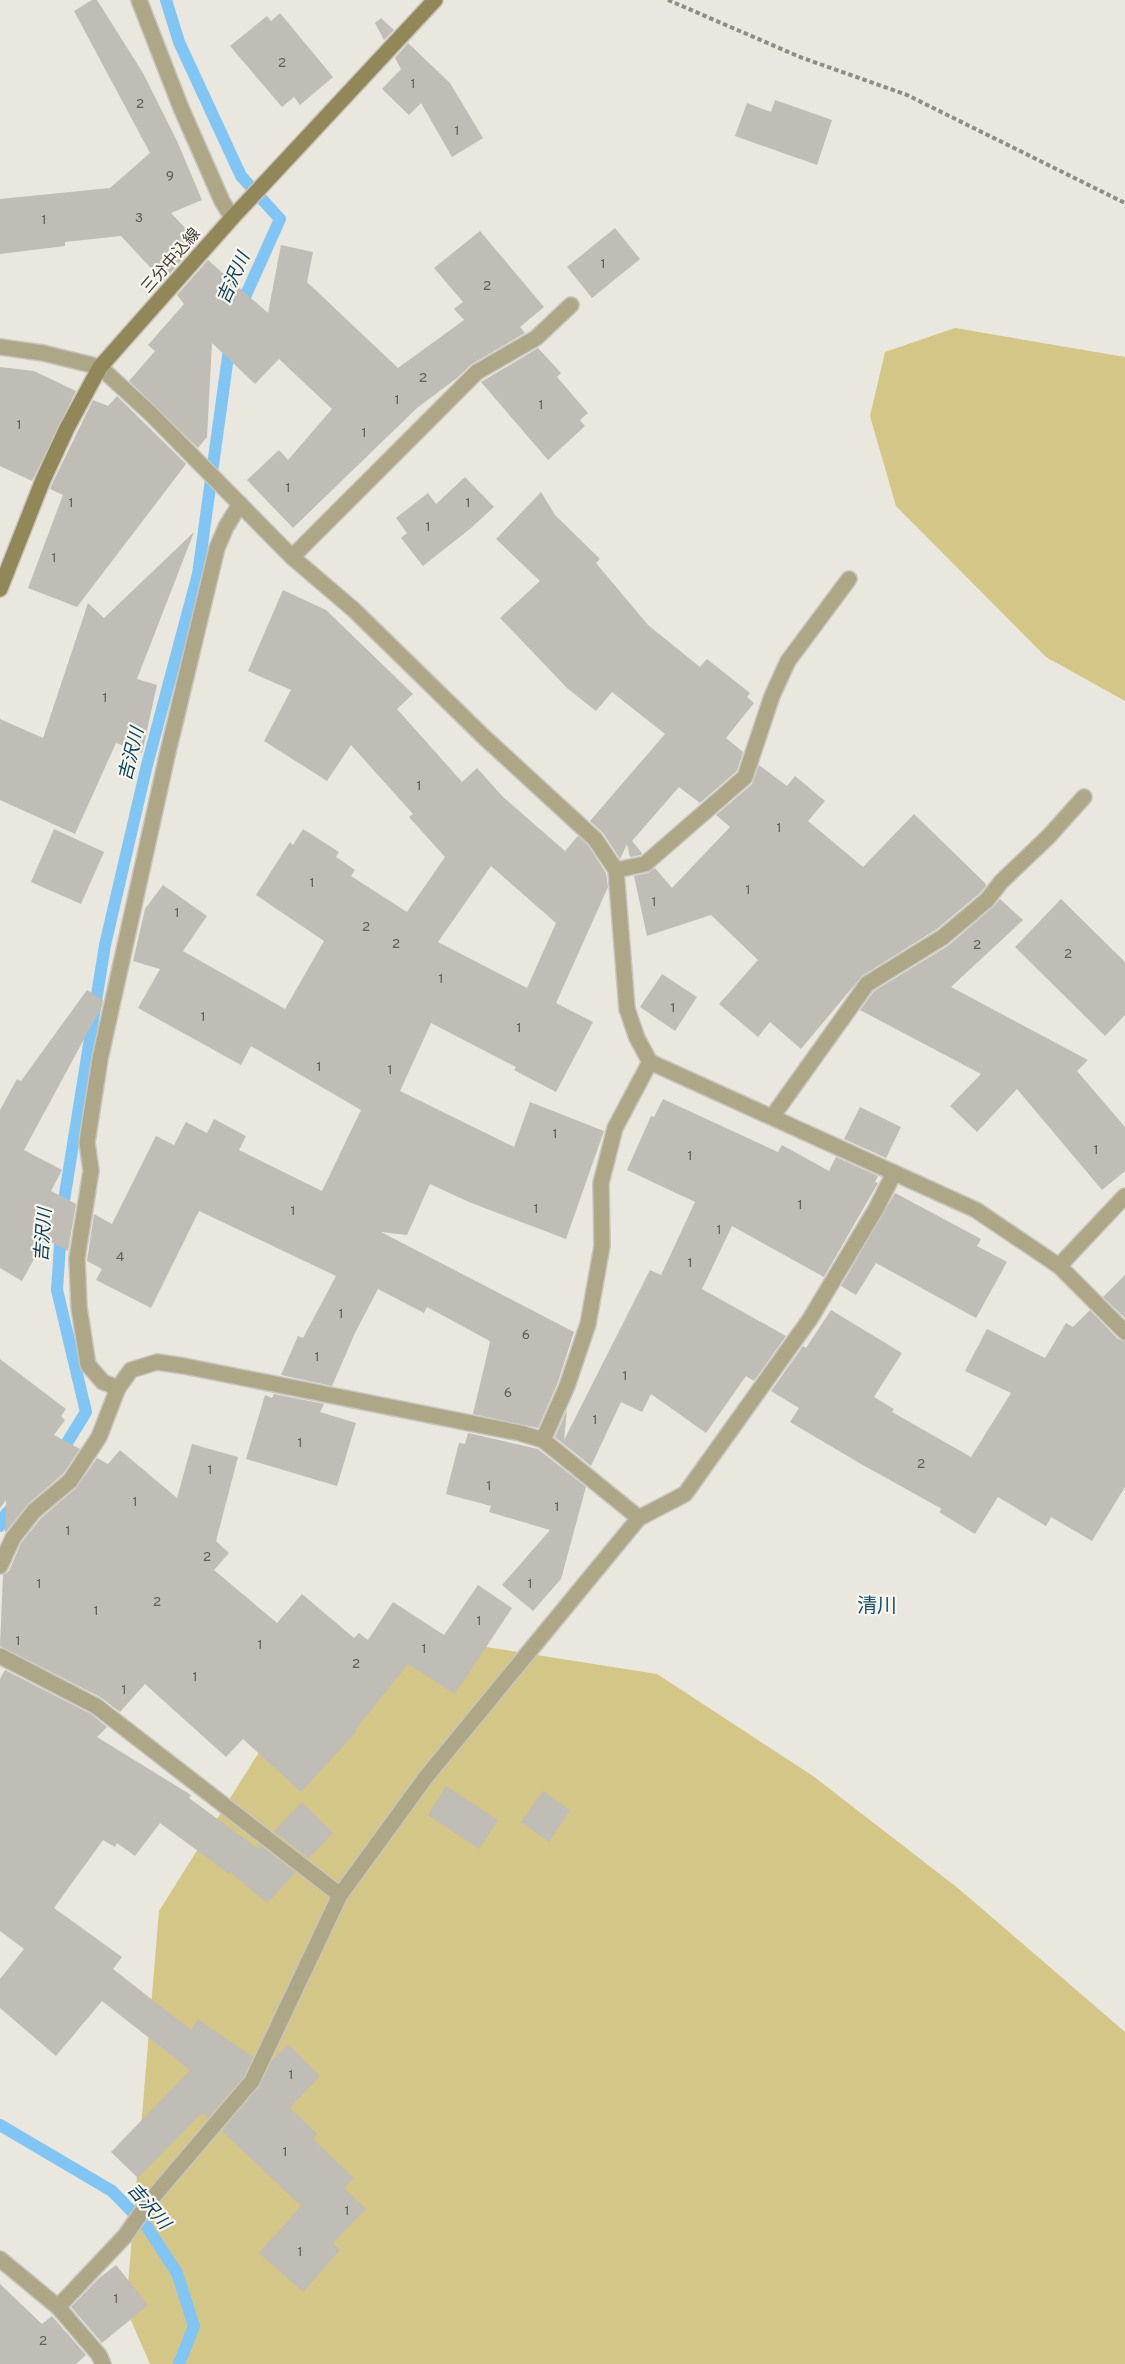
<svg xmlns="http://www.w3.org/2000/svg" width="1125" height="2364" viewBox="0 0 1125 2364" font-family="Overpass,'Noto Sans JP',sans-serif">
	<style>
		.green { fill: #d4c686 }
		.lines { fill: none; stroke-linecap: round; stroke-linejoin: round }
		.stream { stroke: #80c5f3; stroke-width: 12 }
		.building { fill: #bfbdb5; fill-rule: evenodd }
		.service-casing { stroke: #c7c5bd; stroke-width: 18 }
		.minor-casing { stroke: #c7c5bd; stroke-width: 18 }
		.secondary-casing { stroke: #c7c5bd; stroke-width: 18 }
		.path { stroke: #8d8c86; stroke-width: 4; stroke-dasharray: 4.5 3; stroke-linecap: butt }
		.service { stroke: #ada788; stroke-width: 15 }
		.minor { stroke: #ada788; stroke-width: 15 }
		.secondary { stroke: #918759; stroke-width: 15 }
		.labels { text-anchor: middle; stroke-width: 4.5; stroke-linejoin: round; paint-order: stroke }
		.number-label { font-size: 14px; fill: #5e5d58 }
		.street-label { font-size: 16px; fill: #3d3d39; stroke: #f7f5ec }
		.water-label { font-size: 18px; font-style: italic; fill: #094160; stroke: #f7f5ec }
		.quarter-label { font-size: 20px; fill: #164f70; stroke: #f7f5ec }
	</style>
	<rect width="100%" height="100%" fill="#e9e7de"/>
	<g class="green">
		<path d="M955,328L1125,357V701L1046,657L896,506L870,416L885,352Z"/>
		<path d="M448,1641L657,1674L813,1776L959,1889L1125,2032V2364H150L126,2309L159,1911L273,1730Z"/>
	</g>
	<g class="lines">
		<g class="stream">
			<path d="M166,0L179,42L241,176L280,219L240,308"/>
			<path d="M62,1213L105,945L146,769L198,574L230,342"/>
			<path d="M60,1454L86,1412L57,1290L61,1230"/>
			<path d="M0,1526L6,1514L17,1503"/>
			<path d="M0,2125L112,2191L147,2227L177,2273L194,2326L179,2364"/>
		</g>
	</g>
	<g class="building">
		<path d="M92,0H97L143,73L177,141L202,200L171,213L187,230L181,236L193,247L163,281L121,236L65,242V246L0,254V199L110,188L150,153L74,11Z"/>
		<path d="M280,13L333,77L300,105L294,97L282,107L230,46L267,16L271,21Z"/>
		<path d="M381,18L394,30L384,40L375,23Z"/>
		<path d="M408,43L450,83L483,138L452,157L421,103L409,115L382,89L401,69L395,58Z"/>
		<path d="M775,100L832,120L817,165L735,136L747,103L771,112Z"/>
		<path d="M615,228L640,259L592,298L567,267Z"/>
		<path d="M480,231L544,307L520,327L525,333L472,364L457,378L417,408L293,528L247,480L279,450L288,460L332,409L279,359L255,384L212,343L207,437L198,448L129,381L155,351L148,345L184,304L177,295L208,260L268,313L281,245L313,252L307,282L398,368L464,320L454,309L463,302L434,268Z"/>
		<path d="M538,348L561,373L557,377L588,413L580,420L585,426L548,460L481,382Z"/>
		<path d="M0,367L34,371L76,391L32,481L0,466Z"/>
		<path d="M117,396L186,464L77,607L28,588L63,495L50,489L52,484L93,400L108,406Z"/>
		<path d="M465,477L494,507L471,528L423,566L401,538L407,533L396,518L428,493L436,504Z"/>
		<path d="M541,492L555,515L600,559L596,563L648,625L700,667L707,659L750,693L747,697L754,703L726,738L743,752L737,771L700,803L679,787L632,841L642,853L641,855L630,857L627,844L620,859L603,833L590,821L665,734L612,692L596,711L567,688L500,618L540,581L496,539Z"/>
		<path d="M194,532L137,679L157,685L142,753L116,743L75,834L0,800V719L43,738L88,603L104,618Z"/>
		<path d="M283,590L326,610L413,694L397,709L462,782L477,768L503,797L565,851L578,836L588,845L606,873L608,887L556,1003L593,1022L556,1092L514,1070L516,1067L431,1023L400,1091L514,1147L530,1102L604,1131L566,1239L469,1202L430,1184L407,1235L381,1232L574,1332L558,1382L538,1428L473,1414L490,1342L488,1340L427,1307L424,1313L378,1289L355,1333L332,1386L281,1375L298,1336L303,1338L336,1276L199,1211L151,1308L96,1280L102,1269L87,1261L94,1214L112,1224L156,1136L174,1145L186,1122L207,1133L214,1119L246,1136L239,1150L322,1191L361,1110L251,1046L241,1065L138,1008L160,969L133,961L145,909L163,885L207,916L183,951L285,1009L324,941L256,895L290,842L293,845L303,829L339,852L336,857L355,870L351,876L407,912L445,857L409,817L413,814L351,745L327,781L264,741L291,690L248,671ZM491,866L556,923L527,988L438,942Z"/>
		<path d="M759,765L787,786L795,776L825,801L808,821L863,867L914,814L985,883L986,886L980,893L937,929L862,976L801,1049L770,1022L758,1037L719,1004L758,960L711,915L647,936L634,876L648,873L655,868L672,888L730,827L716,815L752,784Z"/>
		<path d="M54,829L104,852L81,904L31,882Z"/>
		<path d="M1000,899L1023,920L951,987L1088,1060L1077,1071L1125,1127V1171L1102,1190L1017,1089L977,1132L950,1106L981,1074L860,1010L874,991L949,945L993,907Z"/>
		<path d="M1061,899L1125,962V1015L1105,1036L1015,947Z"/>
		<path d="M662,974L697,997L675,1031L640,1007Z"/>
		<path d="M87,990L103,1000L102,1006L24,1150L62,1170L51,1191L76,1204L68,1251L45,1239L22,1281L0,1268V1110L17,1079L21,1081Z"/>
		<path d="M663,1099L778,1152L782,1145L829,1171L836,1157L878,1176L875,1182L878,1183L824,1277L732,1226L702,1289L786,1336L754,1381L746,1376L706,1433L651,1394L642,1412L621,1402L591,1466L555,1437L567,1410L564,1440L650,1270L661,1275L695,1202L627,1170L651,1116L654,1117Z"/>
		<path d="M860,1107L901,1127L886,1158L844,1139Z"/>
		<path d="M895,1193L981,1239L977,1246L1007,1262L976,1318L876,1263L856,1295L841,1286Z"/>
		<path d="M1125,1275V1318L1103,1297Z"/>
		<path d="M831,1310L902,1353L874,1397L894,1409L892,1412L971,1457L1011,1393L965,1371L987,1329L1045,1358L1066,1323L1073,1327L1090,1310L1118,1339L1125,1341V1487L1092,1541L1051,1517L1046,1526L998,1497L975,1534L939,1512L942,1509L861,1464L790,1422L799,1408L771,1391L803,1346L806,1348Z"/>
		<path d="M0,1359L66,1409L61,1416L65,1420L54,1435L80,1449L63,1474L28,1504L5,1533L6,1500L0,1508Z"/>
		<path d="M274,1394L324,1404L320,1412L356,1423L337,1486L246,1459L265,1395L272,1398Z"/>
		<path d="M468,1433L538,1449L586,1487L561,1579L533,1611L502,1585L550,1530L489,1512L491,1506L446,1494L459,1443L465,1444Z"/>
		<path d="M192,1444L238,1457L216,1541L229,1553L214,1570L277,1623L302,1594L354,1638L359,1633L368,1640L393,1602L444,1635L478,1585L512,1608L455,1694L408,1664L355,1730L356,1732L301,1792L243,1739L226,1757L145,1684L120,1712L100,1697L0,1646L3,1575L9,1571L21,1543L41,1518L76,1488L97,1458L108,1464L120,1450L177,1498Z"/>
		<path d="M5,1670L91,1714L107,1727L97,1737L191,1795L189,1798L257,1848L260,1845L295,1873L267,1903L230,1872L229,1874L160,1823L135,1856L117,1843L115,1847L103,1840L54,1908L122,1957L113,1969L191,2030L198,2019L253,2057L244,2076L208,2118L202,2113L138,2178L111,2152L190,2070L102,2001L56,2056L0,2008V1979L24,1949L0,1931V1679Z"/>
		<path d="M446,1786L498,1820L479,1849L428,1815Z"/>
		<path d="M543,1791L570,1810L549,1842L521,1822Z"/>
		<path d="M302,1802L333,1833L309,1858L274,1831Z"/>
		<path d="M288,2044L320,2076L290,2108L317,2134L313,2139L354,2178L344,2188L366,2209L333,2243L340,2250L303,2292L259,2253L301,2206L222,2131L259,2087L272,2061Z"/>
		<path d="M116,2265L148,2305L102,2343L71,2307L98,2279Z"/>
		<path d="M0,2284L42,2324L52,2316L86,2355L76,2364H0Z"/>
	</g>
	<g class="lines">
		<g class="service-casing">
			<g id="service">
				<path d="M292,557L477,372L536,338L571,305"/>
				<path d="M616,870L645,864L745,777L772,696L788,661L849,579"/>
				<path d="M772,1117L867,984L943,937L987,900L1001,882L1049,836L1084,797"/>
				<path d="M1059,1266L1125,1196"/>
			</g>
		</g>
		<g class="minor-casing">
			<g id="minor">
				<path d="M139,0L181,108L222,201L232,218"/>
				<path d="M0,347L43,353L100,367L151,414L292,557L354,610L484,737L595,839L616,870L627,1009L637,1038L650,1062L976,1210L1059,1266L1125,1332"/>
				<path d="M118,1388L103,1382L88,1365L79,1307L77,1258L91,1171L87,1142L100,1059L167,756L217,548L226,527L240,504"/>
				<path d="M543,1440L567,1386L588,1324L602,1246L601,1183L615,1128L650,1062"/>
				<path d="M0,1566L13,1538L34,1511L70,1481L99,1437L118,1388L131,1370L157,1362L184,1366L520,1433L543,1440L639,1518"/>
				<path d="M0,1656L96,1706L340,1895"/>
				<path d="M0,2259L58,2307L99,2355L103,2364"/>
				<path d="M58,2307L125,2236L148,2203L252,2081L340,1895L426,1777L639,1518L685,1494L810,1319L876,1209L894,1173"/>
			</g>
		</g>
		<g class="secondary-casing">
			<path id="secondary" d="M0,589L43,480L67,428L100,367L232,218L435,0"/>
		</g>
		<path class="path" d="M668,0L800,57L907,95L1125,203"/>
		<use href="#service" class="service"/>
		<use href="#minor" class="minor"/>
		<use href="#secondary" class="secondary"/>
	</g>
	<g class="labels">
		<g class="number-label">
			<text x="282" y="67">2</text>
			<text x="413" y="88">1</text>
			<text x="140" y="108">2</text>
			<text x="457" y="135">1</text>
			<text x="170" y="180">9</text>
			<text x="139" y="222">3</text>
			<text x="44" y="224">1</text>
			<text x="603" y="268">1</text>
			<text x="487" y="290">2</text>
			<text x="423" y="382">2</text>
			<text x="397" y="404">1</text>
			<text x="541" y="409">1</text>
			<text x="19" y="429">1</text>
			<text x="364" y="437">1</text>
			<text x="288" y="492">1</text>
			<text x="71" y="507">1</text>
			<text x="468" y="507">1</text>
			<text x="428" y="531">1</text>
			<text x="54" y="562">1</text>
			<text x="105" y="702">1</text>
			<text x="419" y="790">1</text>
			<text x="779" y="832">1</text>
			<text x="312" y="887">1</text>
			<text x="748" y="894">1</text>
			<text x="654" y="906">1</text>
			<text x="177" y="917">1</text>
			<text x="366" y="931">2</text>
			<text x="396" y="948">2</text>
			<text x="977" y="949">2</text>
			<text x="1068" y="958">2</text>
			<text x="441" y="983">1</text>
			<text x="673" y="1012">1</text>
			<text x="203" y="1021">1</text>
			<text x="519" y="1032">1</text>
			<text x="319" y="1071">1</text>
			<text x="390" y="1074">1</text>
			<text x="555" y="1138">1</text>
			<text x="1096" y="1154">1</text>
			<text x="690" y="1160">1</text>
			<text x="800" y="1209">1</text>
			<text x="536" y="1213">1</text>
			<text x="293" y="1215">1</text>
			<text x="719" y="1234">1</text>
			<text x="120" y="1261">4</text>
			<text x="690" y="1267">1</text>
			<text x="341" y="1318">1</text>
			<text x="526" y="1339">6</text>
			<text x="317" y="1361">1</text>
			<text x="625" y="1380">1</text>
			<text x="508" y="1397">6</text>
			<text x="595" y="1424">1</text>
			<text x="300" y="1447">1</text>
			<text x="921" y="1468">2</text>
			<text x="210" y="1474">1</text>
			<text x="489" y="1490">1</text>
			<text x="135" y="1506">1</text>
			<text x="557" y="1511">1</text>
			<text x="68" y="1535">1</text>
			<text x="207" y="1561">2</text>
			<text x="39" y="1588">1</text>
			<text x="530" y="1588">1</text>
			<text x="157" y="1606">2</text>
			<text x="96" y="1615">1</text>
			<text x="479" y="1625">1</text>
			<text x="18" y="1645">1</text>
			<text x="260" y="1649">1</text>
			<text x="424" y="1653">1</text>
			<text x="356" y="1668">2</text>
			<text x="195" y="1681">1</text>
			<text x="124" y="1694">1</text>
			<text x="291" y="2079">1</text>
			<text x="285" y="2156">1</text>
			<text x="347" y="2215">1</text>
			<text x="300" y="2256">1</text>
			<text x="116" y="2303">1</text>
			<text x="43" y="2345">2</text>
		</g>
		<g class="street-label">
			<text transform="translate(170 260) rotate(-49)" y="6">三分中込線</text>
		</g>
		<g class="water-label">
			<text transform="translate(233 278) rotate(-66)" y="6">吉沢川</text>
			<text transform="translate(131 754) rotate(-76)" y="6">吉沢川</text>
			<text transform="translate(43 1235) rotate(-86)" y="6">吉沢川</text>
			<text transform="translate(149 2206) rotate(49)" y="6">吉沢川</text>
		</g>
		<g class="quarter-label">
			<text x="877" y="1612">清川</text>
		</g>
	</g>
</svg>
